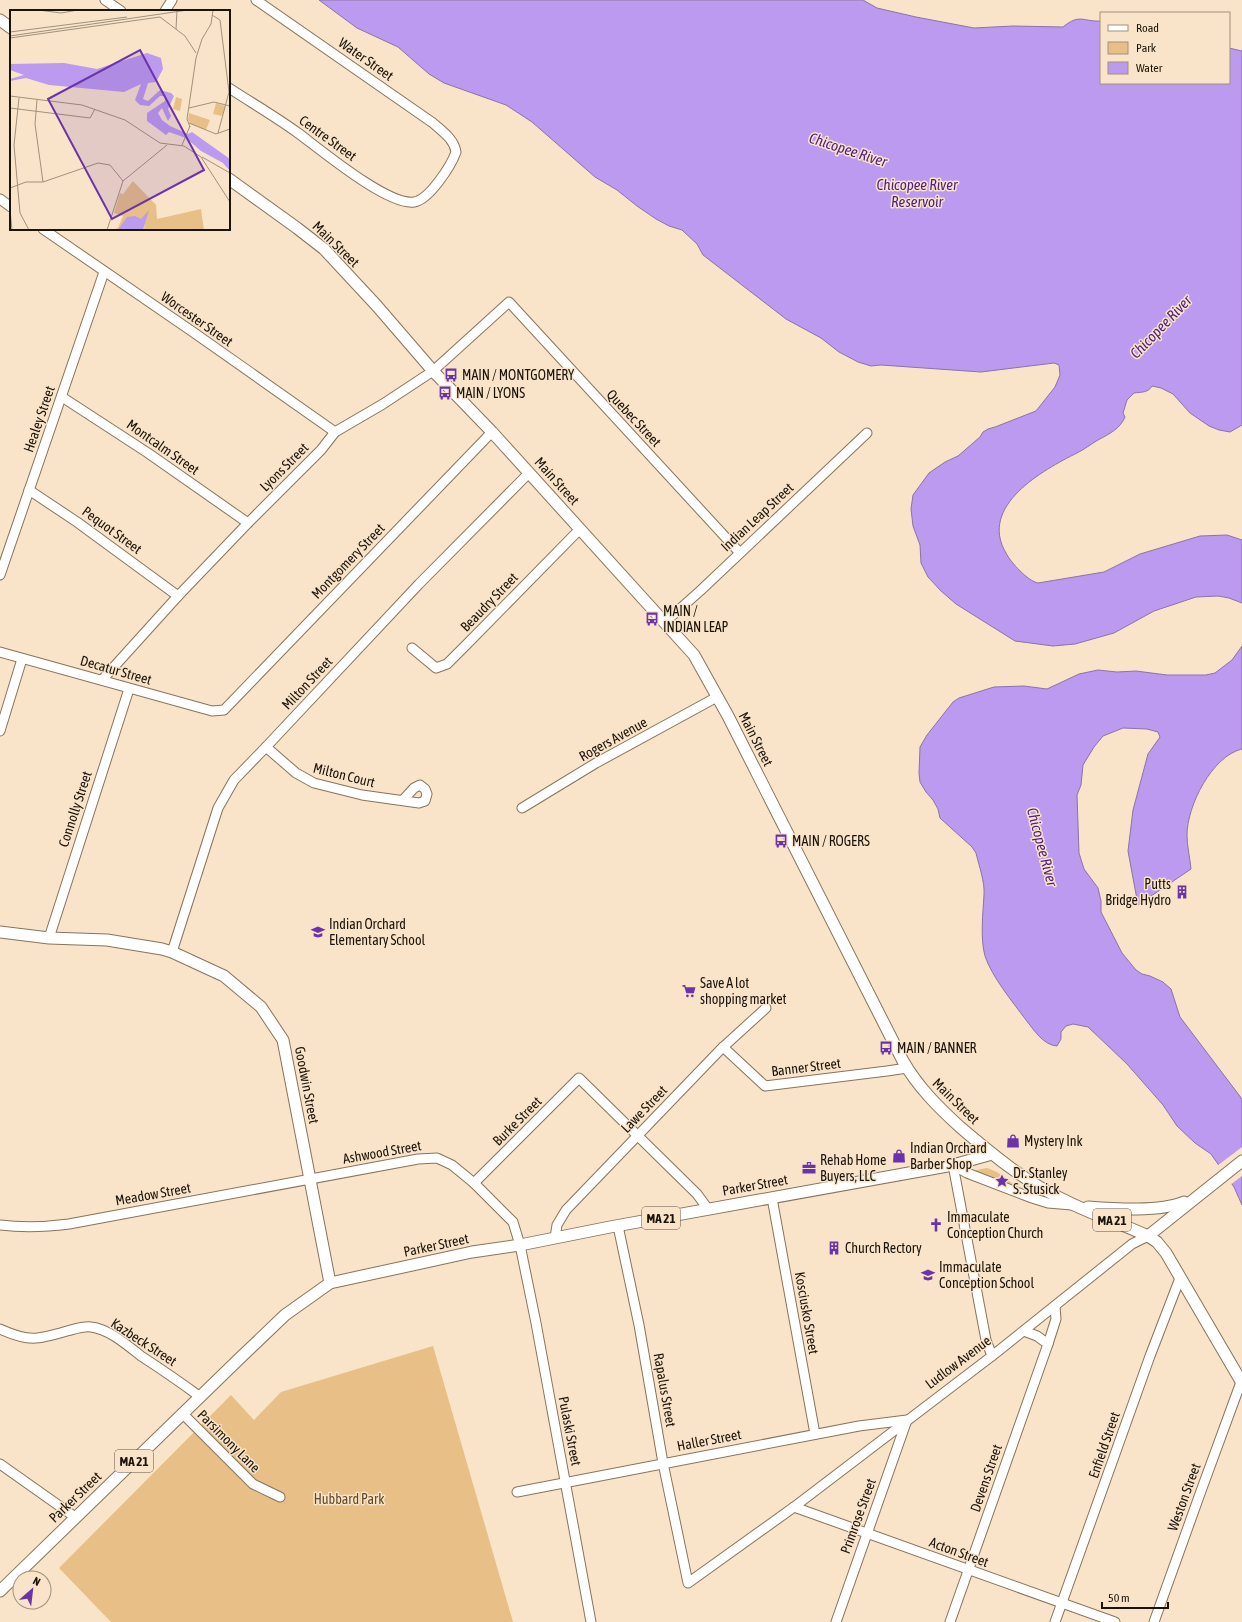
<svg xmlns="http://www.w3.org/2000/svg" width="1242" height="1622" viewBox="0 0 1242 1622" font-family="'Asap Condensed',sans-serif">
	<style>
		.green { fill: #e8bf87 }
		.water { fill: #bb9aef; stroke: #8b72aa }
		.pier { fill: #f9e4c9 }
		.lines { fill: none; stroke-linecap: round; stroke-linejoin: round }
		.minor-casing { stroke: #86745c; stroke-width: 11 }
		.major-casing { stroke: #86745c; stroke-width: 13 }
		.minor { stroke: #fff; stroke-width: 9 }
		.major { stroke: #fff; stroke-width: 11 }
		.labels { text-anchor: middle; stroke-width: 3; stroke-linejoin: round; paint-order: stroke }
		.shield { fill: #f9e4c9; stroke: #5e5243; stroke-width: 1 }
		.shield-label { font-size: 13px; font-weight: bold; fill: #1b140a }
		.street-label { font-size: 14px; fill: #1b140a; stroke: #f9e4c9 }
		.poi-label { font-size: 14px; fill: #1b140a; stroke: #f9e4c9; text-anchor: start }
		.park-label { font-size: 14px; fill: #624925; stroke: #f9e4c9 }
		.water-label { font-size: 15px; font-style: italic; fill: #4d1e80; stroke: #f9e4c9 }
		.inset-road { fill: none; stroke: #a0917d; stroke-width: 1 }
		.view { fill: #6b33a9; fill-opacity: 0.15; stroke: #6b33a9; stroke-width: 2 }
		.inset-edge { fill: none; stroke: #1b140a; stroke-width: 2 }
	</style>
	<rect width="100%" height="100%" fill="#f9e4c9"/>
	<g class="green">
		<path d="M987,1168L997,1172L1021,1190L971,1171Z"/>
		<path d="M433,1346L513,1622H111L59,1568L231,1395L254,1420L281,1392Z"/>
	</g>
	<g class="water">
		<path d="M319,0H863L877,8L916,17L974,28L1013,26L1063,27C1080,13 1083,22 1101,21V83H1229V48L1242,51V425L1230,432L1219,430L1209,426L1190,413L1173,394L1161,388L1152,386C1148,393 1141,392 1134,393L1127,400L1123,413L1125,417C1120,429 1109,434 1098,440C1091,444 1085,449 1077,453C1043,470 978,506 1006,553C1011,563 1028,581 1038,583L1104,572L1140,554L1200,536L1227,535L1242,540V603L1229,598L1218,596L1196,597L1154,611L1114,633L1075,644L1053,646L1015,641L956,604L941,591L928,577L921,563L920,545L913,526L911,509L913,495L929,473L945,462L958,456L980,437L983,432L988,429L995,427L1036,411L1055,387L1060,375L1059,365L1054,363L981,372L881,365L871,366L858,362L839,352L821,338L786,319L703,255L697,244L682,230L669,226L656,219L637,206L617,190L595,177L532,122L506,105L444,83L429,74L398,47L357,28Z"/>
		<path d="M1242,646V749C1212,756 1187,806 1187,835C1187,846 1190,858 1191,869L1138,905L1128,851L1133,810L1148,754L1160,737L1158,732L1147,729L1123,728L1103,736L1094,747L1083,765L1081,785L1077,795L1079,853L1084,869L1098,888L1101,901V912L1122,953L1136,970L1142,974L1150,976L1163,982L1171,989L1180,1017L1242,1099V1205L1234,1187L1211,1154L1195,1143L1177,1126L1163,1105L1127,1064L1088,1027L1073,1024L1066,1026L1061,1032V1039L1057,1046C1043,1045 1034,1030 1026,1020C1012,1001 992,977 985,956C980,938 983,913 984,895C985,882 979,866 976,853L972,847L940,818L938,809L933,800L926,792L920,782L919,773L920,747L927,735L953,702L959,698L994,687L1024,686L1047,689L1079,674L1098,670L1117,672L1136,671L1167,675H1206L1215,673L1232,660Z"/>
	</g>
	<path class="pier" d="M1242,1147V1176L1230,1185L1217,1166Z"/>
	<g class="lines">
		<g class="minor-casing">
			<g id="minor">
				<path d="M105,0L121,11"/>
				<path d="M165,11L172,0"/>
				<path d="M229,88C252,103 276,117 298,133C321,150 388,206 414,202C429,200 451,166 456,152C454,139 443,132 433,123L256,0"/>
				<path d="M0,199L11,207"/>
				<path d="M43,229L193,332L335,432"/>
				<path d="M62,397L148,453L248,523"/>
				<path d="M29,490L77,522L178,596"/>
				<path d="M0,575L104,272"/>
				<path d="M665,622L700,591L867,433"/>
				<path d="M412,648L436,668L447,664L469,642L580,529"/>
				<path d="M0,652L212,711L224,710L492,432"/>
				<path d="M102,680L178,596L248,523L321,450L335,432L383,404L433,371L509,302L740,553"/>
				<path d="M0,731L22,659"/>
				<path d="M266,747L296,773L314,783L362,795L419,803L425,801L427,794L425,789L420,785L414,788L403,800"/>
				<path d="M522,808L596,763L717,697"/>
				<path d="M49,938L129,689"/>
				<path d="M172,952L218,808L234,780L266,747L419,584L529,473"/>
				<path d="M723,1047L765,1086L887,1071L907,1068"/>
				<path d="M953,1165L986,1340L992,1356"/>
				<path d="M953,1165L967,1173L1032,1198L1048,1203L1072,1205"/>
				<path d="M474,1183L579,1078L697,1194L708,1209"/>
				<path d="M772,1198L815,1434"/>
				<path d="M0,1225C24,1228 46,1227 69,1224L418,1159L437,1158L452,1165L474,1183L513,1222L520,1245L536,1323L591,1622"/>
				<path d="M618,1226L639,1325L663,1463L688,1583L794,1507L992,1356L1132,1244L1148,1236"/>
				<path d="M555,1238L557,1225L566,1210L721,1049L766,1008"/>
				<path d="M0,1329C29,1342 37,1340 67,1331C75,1329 84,1326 91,1327C109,1329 127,1345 141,1356C161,1369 180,1382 199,1396"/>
				<path d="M1048,1344L1056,1319L1055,1306"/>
				<path d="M182,1413L253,1484L280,1497"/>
				<path d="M0,1464L75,1517"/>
				<path d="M517,1492L859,1426L907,1420L836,1622"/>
				<path d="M794,1507L1115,1622"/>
				<path d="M950,1622L1048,1344L1037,1336L1024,1331"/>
				<path d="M1055,1622L1150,1356L1180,1278"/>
				<path d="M1154,1622L1201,1491L1241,1382"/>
			</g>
		</g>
		<g class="major-casing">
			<g id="major">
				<path d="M0,20L11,28"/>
				<path d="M229,179L297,228L324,249L377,306L433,371L492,432L694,655L728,716L903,1061C918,1087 938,1107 960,1127C993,1155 1024,1181 1064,1200C1091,1214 1120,1223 1148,1236L1157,1242L1166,1253L1242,1383"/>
				<path d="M0,932L49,938L107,940L162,949L172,952L224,976L261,1007L283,1040L330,1283"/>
				<path d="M1088,1207C1115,1209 1160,1212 1184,1202"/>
				<path d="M1148,1236L1242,1161"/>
				<path d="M0,1591L239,1359L285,1315L330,1283L472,1252L520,1245L610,1227L953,1165L992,1154"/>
			</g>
		</g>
		<use href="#minor" class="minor"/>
		<use href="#major" class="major"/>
	</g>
	<defs>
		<g id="bus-bare" transform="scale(1.08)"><path d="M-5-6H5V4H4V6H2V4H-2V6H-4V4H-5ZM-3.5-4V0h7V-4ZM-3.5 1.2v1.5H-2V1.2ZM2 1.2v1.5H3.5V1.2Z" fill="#6b33a9" stroke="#f9e4c9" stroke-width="2.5" paint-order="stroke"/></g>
		<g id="building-bare" transform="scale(1.08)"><path d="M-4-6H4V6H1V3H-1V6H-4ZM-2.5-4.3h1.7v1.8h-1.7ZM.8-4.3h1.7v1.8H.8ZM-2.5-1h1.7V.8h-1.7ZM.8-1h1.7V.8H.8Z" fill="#6b33a9" stroke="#f9e4c9" stroke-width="2.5" paint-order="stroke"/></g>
		<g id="school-bare" transform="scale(1.08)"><path d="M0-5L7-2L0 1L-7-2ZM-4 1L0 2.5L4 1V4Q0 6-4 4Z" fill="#6b33a9" stroke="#f9e4c9" stroke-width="2.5" paint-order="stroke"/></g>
		<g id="supermarket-bare" transform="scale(1.08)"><path d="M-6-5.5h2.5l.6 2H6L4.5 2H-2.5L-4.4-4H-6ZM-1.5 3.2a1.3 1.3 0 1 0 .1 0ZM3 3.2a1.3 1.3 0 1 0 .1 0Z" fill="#6b33a9" stroke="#f9e4c9" stroke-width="2.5" paint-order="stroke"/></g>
		<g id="shop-bare" transform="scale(1.08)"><path d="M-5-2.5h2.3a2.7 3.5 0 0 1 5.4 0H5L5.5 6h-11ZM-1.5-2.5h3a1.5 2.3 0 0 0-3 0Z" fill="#6b33a9" stroke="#f9e4c9" stroke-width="2.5" paint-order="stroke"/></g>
		<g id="office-bare" transform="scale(1.08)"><path d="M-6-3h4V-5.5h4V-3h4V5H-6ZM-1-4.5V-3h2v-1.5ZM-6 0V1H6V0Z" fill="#6b33a9" stroke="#f9e4c9" stroke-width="2.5" paint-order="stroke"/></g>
		<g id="sight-bare" transform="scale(1.08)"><path d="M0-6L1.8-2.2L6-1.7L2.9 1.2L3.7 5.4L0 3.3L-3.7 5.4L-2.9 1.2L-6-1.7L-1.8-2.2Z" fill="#6b33a9" stroke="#f9e4c9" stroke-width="2.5" paint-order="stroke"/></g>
		<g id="church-bare" transform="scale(1.08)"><path d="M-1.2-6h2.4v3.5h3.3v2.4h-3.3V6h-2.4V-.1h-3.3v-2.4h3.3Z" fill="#6b33a9" stroke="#f9e4c9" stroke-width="2.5" paint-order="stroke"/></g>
	</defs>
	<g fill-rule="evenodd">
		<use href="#bus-bare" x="451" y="375"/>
		<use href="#bus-bare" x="445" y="393"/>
		<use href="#bus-bare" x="652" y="619"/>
		<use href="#bus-bare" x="781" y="841"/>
		<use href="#building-bare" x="1182" y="892"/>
		<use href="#school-bare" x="318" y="932"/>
		<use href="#supermarket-bare" x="689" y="991"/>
		<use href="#bus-bare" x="886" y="1048"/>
		<use href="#shop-bare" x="1013" y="1141"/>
		<use href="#shop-bare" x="899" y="1156"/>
		<use href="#office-bare" x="809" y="1168"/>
		<use href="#sight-bare" x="1002" y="1181"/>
		<use href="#church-bare" x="936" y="1225"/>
		<use href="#building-bare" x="834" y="1248"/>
		<use href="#school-bare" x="928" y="1275"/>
	</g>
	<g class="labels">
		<g class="shield">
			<rect x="642" y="1207" width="38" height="22" rx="3"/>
			<rect x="1093" y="1209" width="38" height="22" rx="3"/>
			<rect x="115" y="1450" width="38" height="22" rx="3"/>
		</g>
		<g class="shield-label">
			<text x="661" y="1223">MA 21</text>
			<text x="1112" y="1225">MA 21</text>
			<text x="134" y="1466">MA 21</text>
		</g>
		<g class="street-label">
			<text transform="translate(366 59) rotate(35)" y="5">Water Street</text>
			<text transform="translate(328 138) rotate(36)" y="5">Centre Street</text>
			<text transform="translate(336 244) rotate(44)" y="5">Main Street</text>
			<text transform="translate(197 319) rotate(35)" y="5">Worcester Street</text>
			<text transform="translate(634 418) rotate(47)" y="5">Quebec Street</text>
			<text transform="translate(39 419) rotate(-71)" y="5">Healey Street</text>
			<text transform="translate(163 447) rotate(35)" y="5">Montcalm Street</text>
			<text transform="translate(284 467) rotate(-45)" y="5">Lyons Street</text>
			<text transform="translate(557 481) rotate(48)" y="5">Main Street</text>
			<text transform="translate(757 517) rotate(-43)" y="5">Indian Leap Street</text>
			<text transform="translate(112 530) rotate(36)" y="5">Pequot Street</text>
			<text transform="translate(348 561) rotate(-46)" y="5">Montgomery Street</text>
			<text transform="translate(489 602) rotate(-46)" y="5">Beaudry Street</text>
			<text transform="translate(116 670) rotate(16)" y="5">Decatur Street</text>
			<text transform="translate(307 683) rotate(-47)" y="5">Milton Street</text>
			<text transform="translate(613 739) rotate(-29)" y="5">Rogers Avenue</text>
			<text transform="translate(756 739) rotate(63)" y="5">Main Street</text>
			<text transform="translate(344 775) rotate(14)" y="5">Milton Court</text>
			<text transform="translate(75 809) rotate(-72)" y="5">Connolly Street</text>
			<text transform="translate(806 1067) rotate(-7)" y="5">Banner Street</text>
			<text transform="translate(307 1085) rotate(79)" y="5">Goodwin Street</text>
			<text transform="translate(956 1101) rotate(44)" y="5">Main Street</text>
			<text transform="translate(644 1109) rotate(-46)" y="5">Lawe Street</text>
			<text transform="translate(517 1121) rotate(-45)" y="5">Burke Street</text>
			<text transform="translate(382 1152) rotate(-10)" y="5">Ashwood Street</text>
			<text transform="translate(755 1185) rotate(-10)" y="5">Parker Street</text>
			<text transform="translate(153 1194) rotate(-10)" y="5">Meadow Street</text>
			<text transform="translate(436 1245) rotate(-12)" y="5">Parker Street</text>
			<text transform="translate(807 1313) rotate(80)" y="5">Kosciusko Street</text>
			<text transform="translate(144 1342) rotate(33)" y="5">Kazbeck Street</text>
			<text transform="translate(958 1362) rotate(-37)" y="5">Ludlow Avenue</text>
			<text transform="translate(665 1390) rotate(80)" y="5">Rapalus Street</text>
			<text transform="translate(570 1431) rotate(79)" y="5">Pulaski Street</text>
			<text transform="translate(709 1440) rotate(-11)" y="5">Haller Street</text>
			<text transform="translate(229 1441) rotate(45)" y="5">Parsimony Lane</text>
			<text transform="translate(1104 1445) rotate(-71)" y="5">Enfield Street</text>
			<text transform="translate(986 1478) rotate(-71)" y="5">Devens Street</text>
			<text transform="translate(75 1497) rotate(-44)" y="5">Parker Street</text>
			<text transform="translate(1184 1497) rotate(-70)" y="5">Weston Street</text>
			<text transform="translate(858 1516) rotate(-70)" y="5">Primrose Street</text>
			<text transform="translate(959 1552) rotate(20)" y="5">Acton Street</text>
		</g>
		<g class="poi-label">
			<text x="462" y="380">MAIN / MONTGOMERY</text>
			<text x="456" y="398">MAIN / LYONS</text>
			<text x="663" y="616">MAIN /<tspan x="663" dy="16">INDIAN LEAP</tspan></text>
			<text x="792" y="846">MAIN / ROGERS</text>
			<text x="1171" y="889" text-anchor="end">Putts<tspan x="1171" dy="16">Bridge Hydro</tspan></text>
			<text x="329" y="929">Indian Orchard<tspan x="329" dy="16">Elementary School</tspan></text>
			<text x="700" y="988">Save A lot<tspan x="700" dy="16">shopping market</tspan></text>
			<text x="897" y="1053">MAIN / BANNER</text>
			<text x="1024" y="1146">Mystery Ink</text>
			<text x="910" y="1153">Indian Orchard<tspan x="910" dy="16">Barber Shop</tspan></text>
			<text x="820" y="1165">Rehab Home<tspan x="820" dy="16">Buyers, LLC</tspan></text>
			<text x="1013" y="1178">Dr. Stanley<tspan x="1013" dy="16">S. Stusick</tspan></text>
			<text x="947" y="1222">Immaculate<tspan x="947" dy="16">Conception Church</tspan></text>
			<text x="845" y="1253">Church Rectory</text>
			<text x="939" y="1272">Immaculate<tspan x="939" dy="16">Conception School</tspan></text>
		</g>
		<g class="park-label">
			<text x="349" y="1504">Hubbard Park</text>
		</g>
		<g class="water-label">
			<text transform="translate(848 150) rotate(18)" y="5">Chicopee River</text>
			<text x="917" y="190">Chicopee River<tspan x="917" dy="17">Reservoir</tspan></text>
			<text transform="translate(1161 327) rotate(-46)" y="5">Chicopee River</text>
			<text transform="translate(1042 847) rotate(75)" y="5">Chicopee River</text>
		</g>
	</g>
	<g transform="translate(10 10)">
		<rect width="220" height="220" fill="#f9e4c9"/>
		<path d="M166,87L172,89L170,101L163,99ZM206,93L215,96L212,106L203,104ZM179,103L200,110L196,120L181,114L178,110ZM123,171L146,195L147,209L191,199L194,220H134L135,210L120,207L111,220H103L108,218L113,206L104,203L110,183L113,184Z" fill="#e8bf87"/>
		<path d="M137,43L151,48L153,59L146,72L138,73L133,89L138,91L150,80L161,83L164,86L158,99L161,106L158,111L152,98L148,103L152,110L160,116L178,124L182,122L220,149V161L213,153L191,141L176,128L159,122L156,125L137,111V103L155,91V86H150L139,96L130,95L125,90L131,74L114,82L39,75L16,68L0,71V69L14,65L0,60V54L54,53L87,59ZM139,200L133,220H108L117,207L125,206L131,209Z" fill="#bb9aef"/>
		<path class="inset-road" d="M28,0L51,3L68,0M202,5L210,10L219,82L208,123M166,19L167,0M0,22L117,7M0,26L178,0M0,28L150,7L175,26L186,43M0,86L72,95L115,110L150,133L174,136L191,147L220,192M9,88L4,135L10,203L19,220M27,90L25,114L33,172M0,98L80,108L85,99M179,98L204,92L220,96M179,113L206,124L220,119M180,117L177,109L186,48L192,29L201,14L203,0M172,135L180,116M192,147L220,163M0,178L16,172H33L88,153L100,155L113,171M0,199L2,220M97,220L113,171L157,135"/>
		<path class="view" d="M130,40L194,160L102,209L38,89Z"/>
		<rect width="220" height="220" class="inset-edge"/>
	</g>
	<rect x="1100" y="12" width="130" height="72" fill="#f9e4c9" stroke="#a0917d"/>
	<rect x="1108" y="25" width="20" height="6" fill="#ffffff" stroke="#a0917d"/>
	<text x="1136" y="32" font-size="12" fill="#1b140a">Road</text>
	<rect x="1108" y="42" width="20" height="12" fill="#e8bf87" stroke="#a0917d"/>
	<text x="1136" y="52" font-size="12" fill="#1b140a">Park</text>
	<rect x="1108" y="62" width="20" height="12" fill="#bb9aef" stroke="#a0917d"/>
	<text x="1136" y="72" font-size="12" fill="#1b140a">Water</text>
	<g transform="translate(32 1590) rotate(28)"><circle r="19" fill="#f9e4c9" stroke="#a0917d"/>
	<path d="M0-3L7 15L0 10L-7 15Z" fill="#6b33a9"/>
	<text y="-6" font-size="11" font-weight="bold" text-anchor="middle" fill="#1b140a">N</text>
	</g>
	<path d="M1102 1602v6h66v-6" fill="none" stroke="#1b140a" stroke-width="2"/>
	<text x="1108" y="1602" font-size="12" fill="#1b140a" stroke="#f9e4c9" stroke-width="3" paint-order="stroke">50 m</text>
</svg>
